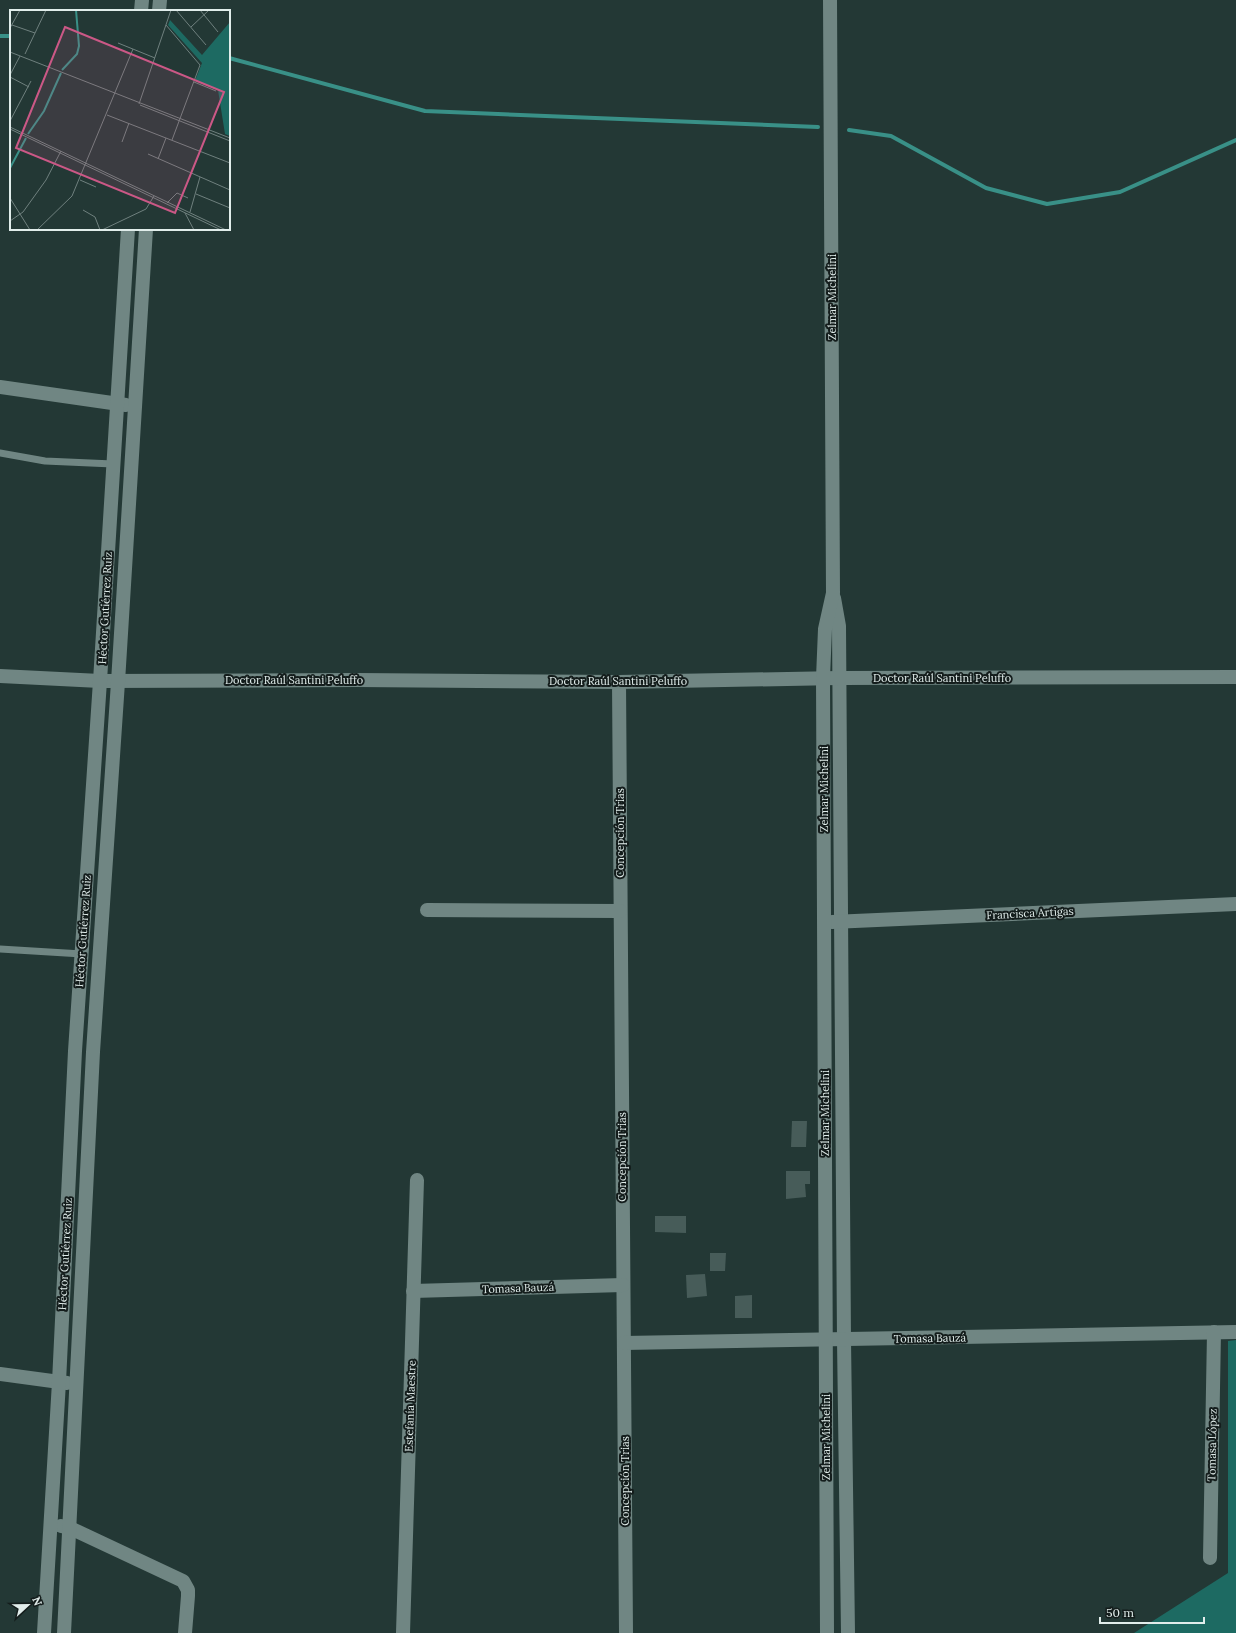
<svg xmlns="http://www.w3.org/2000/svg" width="1236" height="1633" viewBox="0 0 1236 1633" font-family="Lora,serif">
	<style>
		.green { fill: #1d6a62 }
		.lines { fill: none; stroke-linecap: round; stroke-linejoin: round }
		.stream { stroke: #399087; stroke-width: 4 }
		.building { fill: #475c59 }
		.service { stroke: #708683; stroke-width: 7 }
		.minor { stroke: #708683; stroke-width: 14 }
		.labels { text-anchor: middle; stroke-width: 4; stroke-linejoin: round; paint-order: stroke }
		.street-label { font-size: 11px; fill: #e1edeb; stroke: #141d1c }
		.inset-river { fill: none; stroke: #399087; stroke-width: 2 }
		.inset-road { fill: none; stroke: #6f807e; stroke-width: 1 }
		.view { fill: #cb5886; fill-opacity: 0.15; stroke: #cb5886; stroke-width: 2 }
		.inset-edge { fill: none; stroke: #e1edeb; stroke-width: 2 }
	</style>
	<rect width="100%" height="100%" fill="#233835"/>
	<path class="green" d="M1236,1340V1633H1134L1228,1573V1341Z"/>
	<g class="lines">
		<g class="stream">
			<path d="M0,36H11"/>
			<path d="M229,58L425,111L818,127"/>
			<path d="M849,130L891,136L986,188L1047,204L1120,192L1236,140"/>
		</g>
	</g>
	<g class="building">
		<path d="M792,1121H807L806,1147H791Z"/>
		<path d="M786,1171H810V1184H805L806,1197L786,1199Z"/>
		<path d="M655,1216H686V1233L655,1232Z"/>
		<path d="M710,1253H726L725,1271H710Z"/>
		<path d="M705,1274L707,1296L687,1298L686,1275Z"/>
		<path d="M752,1295V1318H735V1296Z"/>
	</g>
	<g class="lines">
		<g class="service">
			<path d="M0,453L45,461L113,464"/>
			<path d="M0,949L82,954"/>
		</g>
		<g class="minor">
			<path d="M141,11L142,0"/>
			<path d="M159,11L160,0"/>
			<path d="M0,387L126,405"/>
			<path d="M834,598L839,626L844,1340L848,1633"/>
			<path d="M0,676L100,681L357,680L619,682L839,678L1236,677"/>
			<path d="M619,682L626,1633"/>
			<path d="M427,910L620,911"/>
			<path d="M832,922L1236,904"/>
			<path d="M413,1291L623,1285"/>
			<path d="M624,1343L1236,1332"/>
			<path d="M0,1374L67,1383"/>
			<path d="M61,1526L70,1528L183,1581L188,1590V1596L185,1633"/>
			<path d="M1210,1558L1214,1332"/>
			<path d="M44,1633L59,1382L75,1051L100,681L128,229"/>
			<path d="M64,1633L93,1052L118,682L146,229"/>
			<path d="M403,1633L417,1180"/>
			<path d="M827,1633L823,678L825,629L833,593L830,0"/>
		</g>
	</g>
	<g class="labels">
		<g class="street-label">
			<text transform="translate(832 297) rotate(-90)" y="4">Zelmar Michelini</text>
			<text transform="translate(105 608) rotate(-87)" y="4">Héctor Gutiérrez Ruiz</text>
			<text x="942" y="682">Doctor Raúl Santini Peluffo</text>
			<text x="294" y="684">Doctor Raúl Santini Peluffo</text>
			<text x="618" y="685">Doctor Raúl Santini Peluffo</text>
			<text transform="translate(824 789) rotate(-90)" y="4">Zelmar Michelini</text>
			<text transform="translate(620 833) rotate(-90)" y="4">Concepción Trias</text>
			<text transform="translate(1030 913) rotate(-3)" y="4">Francisca Artigas</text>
			<text transform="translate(83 931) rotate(-86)" y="4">Héctor Gutiérrez Ruiz</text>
			<text transform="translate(825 1113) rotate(-90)" y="4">Zelmar Michelini</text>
			<text transform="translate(622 1157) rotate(-90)" y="4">Concepción Trias</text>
			<text transform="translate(65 1254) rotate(-87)" y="4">Héctor Gutiérrez Ruiz</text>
			<text transform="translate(518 1288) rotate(-2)" y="4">Tomasa Bauzá</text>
			<text transform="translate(930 1338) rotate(-1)" y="4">Tomasa Bauzá</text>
			<text transform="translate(410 1406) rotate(-88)" y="4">Estefanía Maestre</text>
			<text transform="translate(826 1437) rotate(-90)" y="4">Zelmar Michelini</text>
			<text transform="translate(1212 1445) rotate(-89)" y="4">Tomasa López</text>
			<text transform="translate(625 1481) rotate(-90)" y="4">Concepción Trias</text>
		</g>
	</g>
	<g transform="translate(10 10)">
		<rect width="220" height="220" fill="#233835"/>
		<path d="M160,10L192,45L220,12V126L215,124L208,80L185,71L192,53L158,15Z" fill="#1d6a62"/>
		<path class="inset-river" d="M52,60L67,44L69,36L66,0M18,124L34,101L51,63M0,158L16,128"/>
		<path class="inset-road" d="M166,0L196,35M190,0L208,22M2,15L25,23M156,15L190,55L162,130M181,17L199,0M0,18L10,0M108,33L145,48M0,42L220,128M15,44L36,0M0,65L10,46M0,67L19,77M184,72L206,81M129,94L161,0M130,95L220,131M97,105L220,153M0,111L21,71M0,117L216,220M0,119L211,220M112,132L119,113M138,144L220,180M148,149L156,128M70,170L86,177M186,184L220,198M0,188L20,220M157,193L167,183L178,188M73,200L85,207L90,220M180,202L190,167M175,203L184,220M0,211L13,202L36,170L51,141M27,220L62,186L123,39M92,220L136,199L144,186"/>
		<path class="view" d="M55,17L214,82L165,203L6,138Z"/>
		<rect width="220" height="220" class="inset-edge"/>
	</g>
	<g transform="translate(28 1605) rotate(68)" stroke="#141d1c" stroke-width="3" paint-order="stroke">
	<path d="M0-3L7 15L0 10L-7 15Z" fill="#e1edeb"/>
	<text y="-6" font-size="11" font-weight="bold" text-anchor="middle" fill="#e1edeb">N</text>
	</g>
	<path d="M1100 1617v6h104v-6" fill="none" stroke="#e1edeb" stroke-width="2"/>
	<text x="1106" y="1617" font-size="12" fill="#e1edeb" stroke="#141d1c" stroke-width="3" paint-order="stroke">50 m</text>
</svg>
